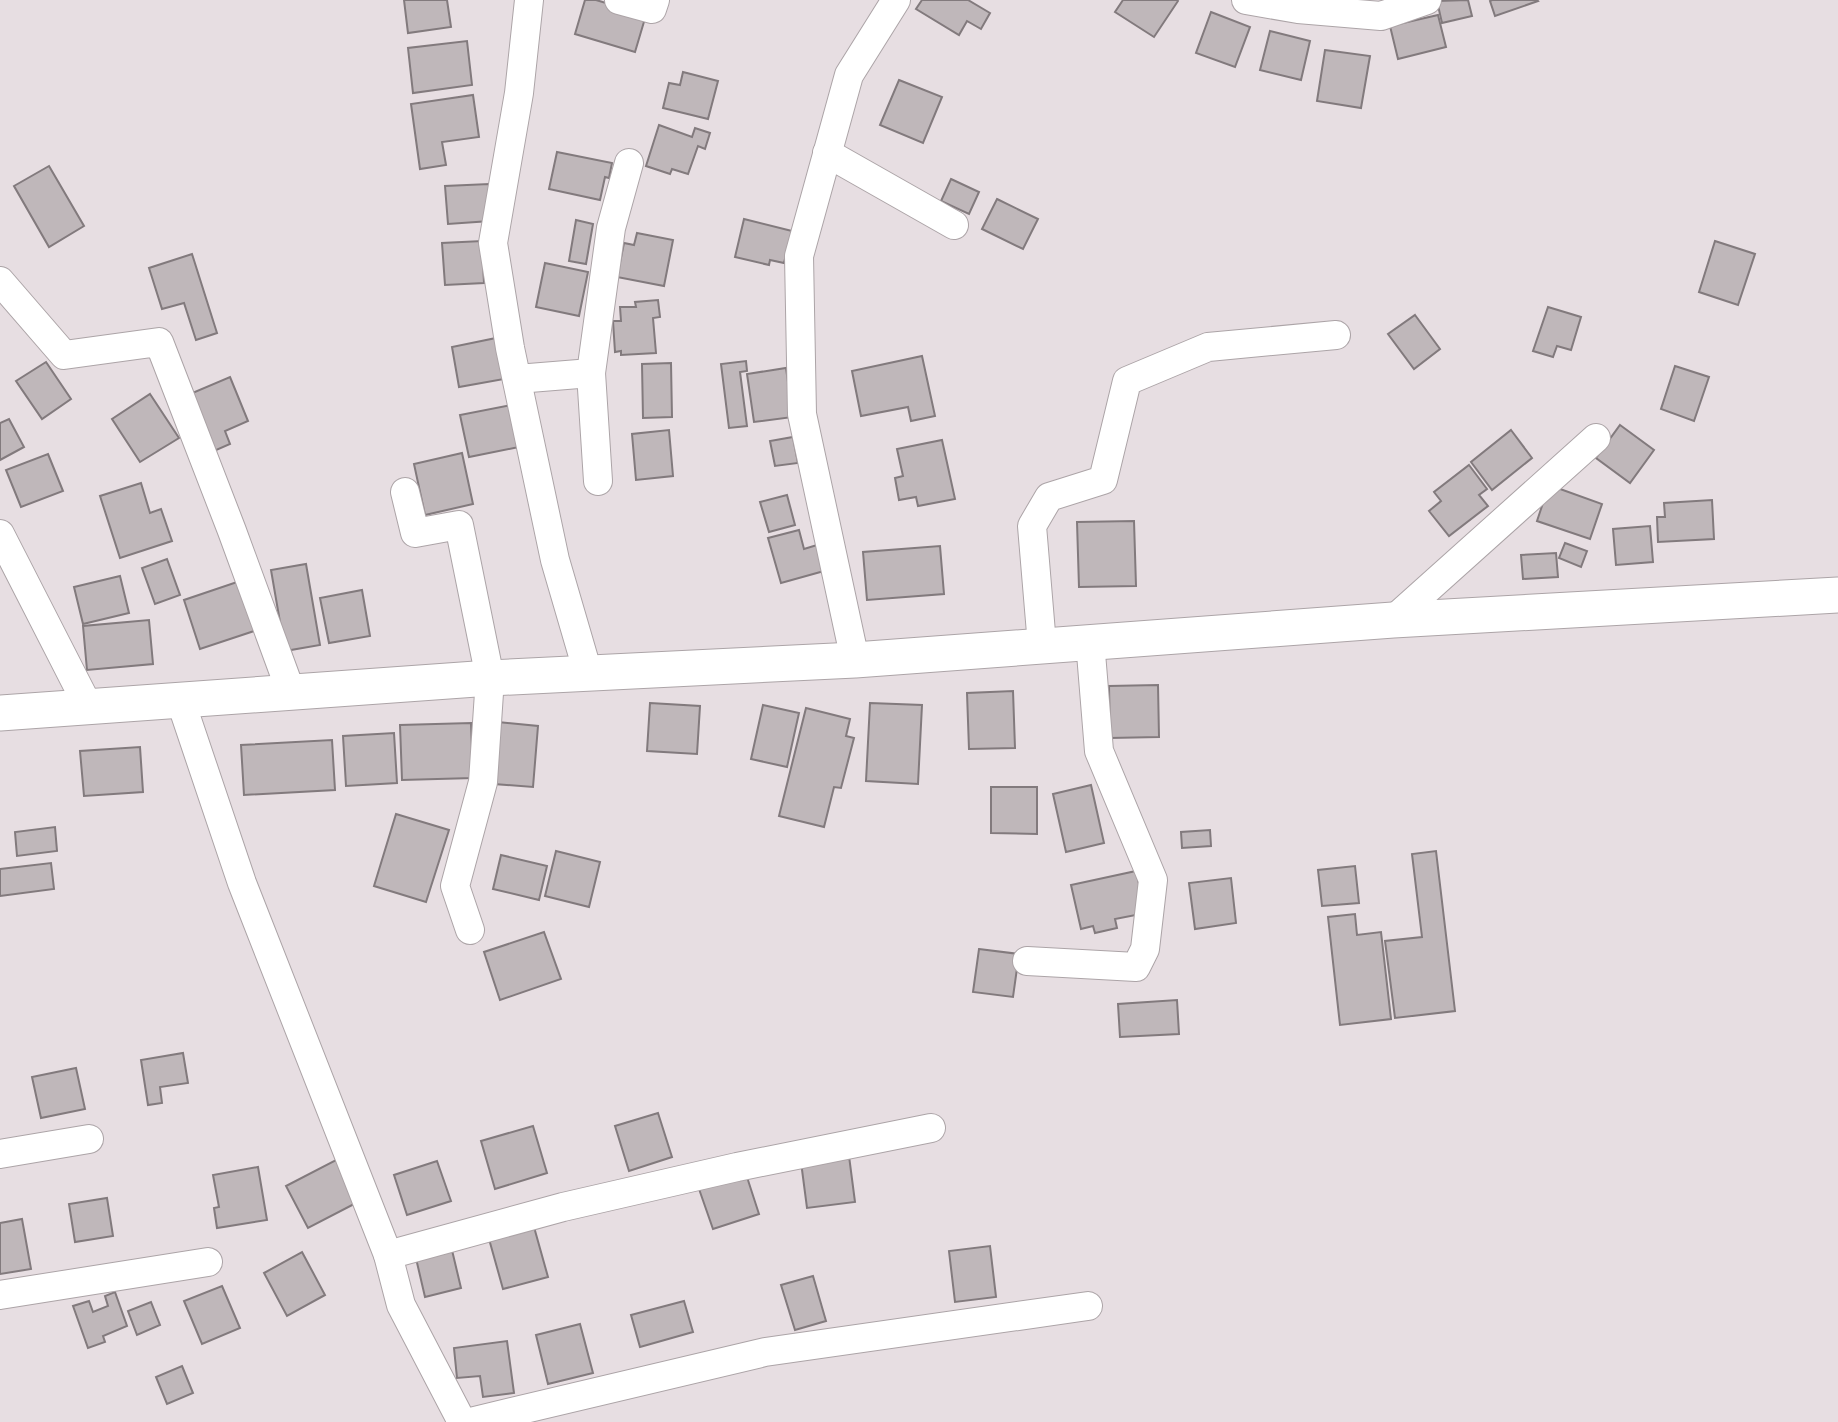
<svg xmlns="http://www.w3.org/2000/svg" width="1838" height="1422" viewBox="0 0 1838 1422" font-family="'Fira Sans',sans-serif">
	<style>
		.building { fill: #bfb7ba; stroke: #827a7d; stroke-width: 2 }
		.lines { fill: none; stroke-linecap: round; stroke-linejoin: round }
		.minor-casing { stroke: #aca4a7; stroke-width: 30 }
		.tertiary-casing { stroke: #aca4a7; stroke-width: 37 }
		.minor { stroke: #fff; stroke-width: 28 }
		.tertiary { stroke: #fff; stroke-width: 35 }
	</style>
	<rect width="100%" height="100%" fill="#e7dee2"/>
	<g class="building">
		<path d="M404,0H447L451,27L408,33Z"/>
		<path d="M585,0H596L646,15L635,52L575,34Z"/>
		<path d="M922,0H968L990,13L981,29L967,21L959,35L916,9Z"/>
		<path d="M1123,0H1177L1178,1L1154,37L1115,12Z"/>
		<path d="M1468,0L1472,16L1442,23L1437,1Z"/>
		<path d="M1492,0H1537L1538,1L1495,16L1490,1Z"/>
		<path d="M1211,12L1250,27L1235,67L1196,53Z"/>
		<path d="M1438,15L1446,47L1398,59L1390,26Z"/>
		<path d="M1270,31L1310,41L1301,80L1260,70Z"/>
		<path d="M467,41L472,85L413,93L408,48Z"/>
		<path d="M1325,50L1370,56L1361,108L1317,101Z"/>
		<path d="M683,72L718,81L708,119L663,108L669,83L680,85Z"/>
		<path d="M899,80L942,97L923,143L880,125Z"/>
		<path d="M473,95L479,137L442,142L446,165L420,169L411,104Z"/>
		<path d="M659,125L692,137L695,128L710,133L705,149L698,146L688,174L672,169L670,174L646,166Z"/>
		<path d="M557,152L612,163L609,178L605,177L600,200L549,189Z"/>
		<path d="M49,166L84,226L49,247L14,186Z"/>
		<path d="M951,179L979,192L969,214L941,201Z"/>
		<path d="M489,184L490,221L448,224L445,186Z"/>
		<path d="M997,199L1038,219L1023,249L982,229Z"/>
		<path d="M744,219L792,231L784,263L770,260L769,265L735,257Z"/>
		<path d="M576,220L593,224L586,264L569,261Z"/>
		<path d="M637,233L673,240L664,286L617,277L624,243L634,245Z"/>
		<path d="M482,241L484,283L445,285L442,243Z"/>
		<path d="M1715,241L1755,254L1738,305L1699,292Z"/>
		<path d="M192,254L217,333L196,340L184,303L162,309L149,268Z"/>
		<path d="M545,263L588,272L579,316L536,307Z"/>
		<path d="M658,300L660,317L653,318L656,353L621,355V351L615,352L613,321H621L620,307H636L635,302Z"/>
		<path d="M1548,307L1581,317L1571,350L1557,346L1553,357L1533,351Z"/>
		<path d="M1415,315L1440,349L1414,369L1388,334Z"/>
		<path d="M496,338L504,379L459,387L452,347Z"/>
		<path d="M922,356L935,416L911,421L908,407L861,416L852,371Z"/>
		<path d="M746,361L747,371L740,372L747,426L729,428L721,364Z"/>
		<path d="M46,362L71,399L42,419L16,381Z"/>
		<path d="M671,363L672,417L643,418L642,364Z"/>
		<path d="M1675,366L1709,377L1694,421L1661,409Z"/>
		<path d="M786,368L793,417L754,422L747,374Z"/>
		<path d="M230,377L248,421L225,431L230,444L214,451L190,394Z"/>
		<path d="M150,394L179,438L140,462L112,419Z"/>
		<path d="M511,405L519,447L469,457L460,415Z"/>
		<path d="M9,419L24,447L0,460V423Z"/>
		<path d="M1620,425L1654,450L1630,483L1596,458Z"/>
		<path d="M669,430L673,476L636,480L632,434Z"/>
		<path d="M1511,430L1532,458L1492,490L1471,462Z"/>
		<path d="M793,437L798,463L775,466L770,441Z"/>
		<path d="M942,440L955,499L918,506L916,497L899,500L895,478L903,476L897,449Z"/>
		<path d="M462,453L473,504L425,515L414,464Z"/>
		<path d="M48,454L63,491L21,507L6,470Z"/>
		<path d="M1469,465L1487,489L1479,495L1488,506L1449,536L1429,511L1441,501L1434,492Z"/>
		<path d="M141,483L150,513L161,509L172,541L120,558L100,496Z"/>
		<path d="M1549,485L1602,504L1590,539L1537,521Z"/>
		<path d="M787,495L795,525L769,532L760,502Z"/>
		<path d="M1712,500L1714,539L1658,542L1657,517H1665L1664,503Z"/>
		<path d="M1134,521L1136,586L1079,587L1077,522Z"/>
		<path d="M1650,526L1653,562L1616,565L1613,529Z"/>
		<path d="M799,530L804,549L817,545L824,571L781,583L768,538Z"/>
		<path d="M1565,543L1587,551L1581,567L1559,558Z"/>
		<path d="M940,546L944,594L867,600L863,552Z"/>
		<path d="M1556,553L1558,577L1523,579L1521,555Z"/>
		<path d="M167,559L180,595L155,604L142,568Z"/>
		<path d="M306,564L320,645L285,651L271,570Z"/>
		<path d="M120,576L129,613L83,624L74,587Z"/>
		<path d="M240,581L257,630L200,649L184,600Z"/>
		<path d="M362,590L370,636L329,643L320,598Z"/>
		<path d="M149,620L153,664L87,670L83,626Z"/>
		<path d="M1158,685L1159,737L1110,738L1109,686Z"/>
		<path d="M1013,691L1015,748L969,749L967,693Z"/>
		<path d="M650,703L700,706L697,754L647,751Z"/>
		<path d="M870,703L922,705L918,784L866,781Z"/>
		<path d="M763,705L799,713L787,767L751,759Z"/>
		<path d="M806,708L850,719L846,736L854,738L841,788L834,787L824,827L779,816Z"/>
		<path d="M498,722L538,726L533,787L494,784Z"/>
		<path d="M471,723L473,778L402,780L400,725Z"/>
		<path d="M394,733L397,783L346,786L343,736Z"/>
		<path d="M332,740L335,790L244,795L241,745Z"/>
		<path d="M140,747L143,792L84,796L80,751Z"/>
		<path d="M1091,785L1104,843L1066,852L1053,794Z"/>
		<path d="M991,787H1037V834L991,833Z"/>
		<path d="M396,814L449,830L426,902L374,886Z"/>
		<path d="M55,827L57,851L17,856L15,832Z"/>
		<path d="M1210,830L1211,846L1182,848L1181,832Z"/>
		<path d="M556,851L600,862L589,907L545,896Z"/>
		<path d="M1436,851L1455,1011L1395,1018L1385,941L1422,937L1412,854Z"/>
		<path d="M501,855L547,866L539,900L493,889Z"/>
		<path d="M51,863L54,889L0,896V869Z"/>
		<path d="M1355,866L1359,903L1322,906L1318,870Z"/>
		<path d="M1136,871L1146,913L1115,919L1117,928L1095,933L1093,926L1081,929L1071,885Z"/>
		<path d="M1231,878L1236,923L1195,929L1189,883Z"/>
		<path d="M1355,914L1357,935L1381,932L1391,1019L1340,1025L1328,917Z"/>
		<path d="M544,932L561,979L500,1000L484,952Z"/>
		<path d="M979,949L1019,954L1013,997L973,992Z"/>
		<path d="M1177,1000L1179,1034L1120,1037L1118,1004Z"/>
		<path d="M183,1053L188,1083L160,1087L162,1103L148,1105L141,1060Z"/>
		<path d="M76,1068L85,1109L41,1118L32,1077Z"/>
		<path d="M658,1113L672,1157L629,1171L615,1126Z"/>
		<path d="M533,1126L547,1173L495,1189L481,1141Z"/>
		<path d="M849,1156L855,1202L807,1208L801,1162Z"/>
		<path d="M336,1160L358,1202L308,1228L286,1186Z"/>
		<path d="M437,1161L451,1201L407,1215L394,1175Z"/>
		<path d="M258,1167L267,1220L217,1228L214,1208L219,1207L213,1175Z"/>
		<path d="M746,1174L759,1214L713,1229L699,1189Z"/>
		<path d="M107,1198L113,1236L75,1242L69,1204Z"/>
		<path d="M22,1219L31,1269L0,1274V1223Z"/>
		<path d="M534,1227L548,1277L503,1289L489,1239Z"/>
		<path d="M451,1246L461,1288L425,1297L415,1254Z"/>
		<path d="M990,1246L996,1297L955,1302L949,1251Z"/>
		<path d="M302,1252L325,1295L287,1316L264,1273Z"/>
		<path d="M813,1276L826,1321L795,1330L781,1285Z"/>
		<path d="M222,1286L240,1328L202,1344L184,1301Z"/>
		<path d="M115,1292L127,1326L103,1336L105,1342L88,1348L73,1306L89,1301L93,1312L108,1306L105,1296Z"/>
		<path d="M684,1301L693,1332L640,1347L631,1315Z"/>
		<path d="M151,1302L160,1325L137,1335L128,1311Z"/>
		<path d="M580,1324L593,1373L548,1384L536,1335Z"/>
		<path d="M507,1341L514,1393L483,1397L480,1376L457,1378L454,1348Z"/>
		<path d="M182,1366L193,1393L167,1404L156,1377Z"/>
	</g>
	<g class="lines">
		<g class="minor-casing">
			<g id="minor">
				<path d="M529,0L519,93L493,243L510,348L555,560L588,673"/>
				<path d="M619,0L652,9L655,0"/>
				<path d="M1246,0L1298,9L1381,16L1427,0"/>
				<path d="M827,153L954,225"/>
				<path d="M0,281L64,355L159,342L232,531L291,692"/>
				<path d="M591,373L598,481"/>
				<path d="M517,379L591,373L611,228L629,163"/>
				<path d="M405,492L415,533L459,525L490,678L483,782L455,886L470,930"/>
				<path d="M0,534L89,708"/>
				<path d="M1393,620L1596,438"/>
				<path d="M1042,645L1032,526L1049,497L1103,480L1127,381L1208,347L1336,335"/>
				<path d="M855,660L802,414L799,256L849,75L896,0"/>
				<path d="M181,702L242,883L388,1255L401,1305L462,1422"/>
				<path d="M1027,961L1136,967L1145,949L1153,880L1099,751L1090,641"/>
				<path d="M0,1154L89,1139"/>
				<path d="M388,1255L563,1207L737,1167L931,1128"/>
				<path d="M0,1295L208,1262"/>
				<path d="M470,1422L765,1352L1088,1306"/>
			</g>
		</g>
		<g class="tertiary-casing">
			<path id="tertiary" d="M0,713L490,678L855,660L1393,620L1838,595"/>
		</g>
		<use href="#minor" class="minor"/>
		<use href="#tertiary" class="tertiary"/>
	</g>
</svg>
